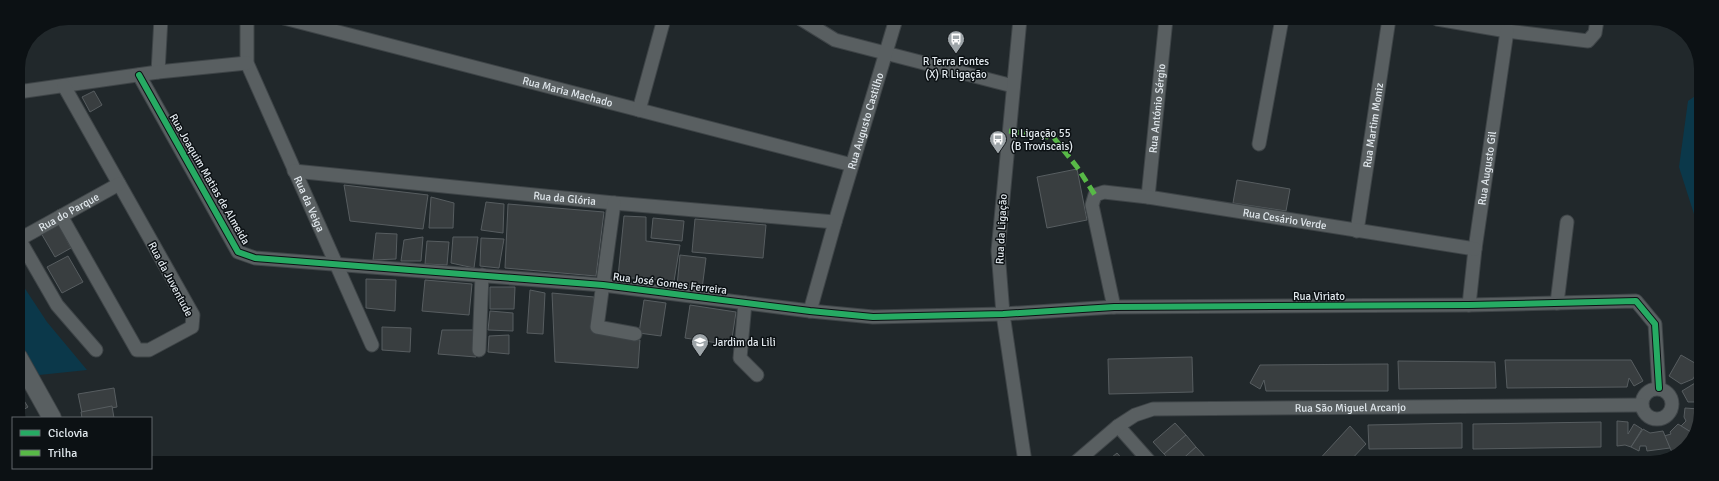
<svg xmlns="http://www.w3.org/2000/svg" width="1719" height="481" viewBox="0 0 1719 481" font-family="Signika,sans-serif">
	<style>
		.green { fill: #0b384a }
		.building { fill: #393e40; stroke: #575d60 }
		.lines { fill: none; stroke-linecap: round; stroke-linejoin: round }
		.street-casing { stroke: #3e4447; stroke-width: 15 }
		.secondary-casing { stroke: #3e4447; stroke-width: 20 }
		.street { stroke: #595f61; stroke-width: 13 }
		.secondary { stroke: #595f61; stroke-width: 18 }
		.quiet { stroke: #58b947; stroke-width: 5; stroke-dasharray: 10 5; stroke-linecap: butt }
		.cycleway-casing { stroke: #0c1114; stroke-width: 8 }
		.cycleway { stroke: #26ab63; stroke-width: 6 }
		.labels { text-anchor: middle; stroke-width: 3; stroke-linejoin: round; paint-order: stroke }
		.poi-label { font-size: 11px; fill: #e1e8ed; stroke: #0c1114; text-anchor: start }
		.street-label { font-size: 11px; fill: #e1e8ed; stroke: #0c1114 }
	</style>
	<rect width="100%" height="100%" fill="#21282b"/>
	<g class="green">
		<path d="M1701,92L1700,233L1679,167L1688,101Z"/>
		<path d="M18,278L47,322L87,370L39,375L18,338Z"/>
	</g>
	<g class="building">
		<path d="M94,91L102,105L90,112L82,97Z"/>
		<path d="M1077,169L1087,220L1047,228L1037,177Z"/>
		<path d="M1237,180L1290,189L1286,211L1233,203Z"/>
		<path d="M344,185L428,195L423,229L350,221Z"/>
		<path d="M431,197L454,203L453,228H429Z"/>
		<path d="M486,202L504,204L503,233L481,230Z"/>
		<path d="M508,204L604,212L596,276L505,268Z"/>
		<path d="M624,216L646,217V241L680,245L674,281L618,277Z"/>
		<path d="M653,218L684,221L682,241L651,238Z"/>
		<path d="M695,219L766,225L763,258L692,252Z"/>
		<path d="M58,223L71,248L55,257L41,233Z"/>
		<path d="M376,233L397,234L396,259L373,260Z"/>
		<path d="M423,237L421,261H401L404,240Z"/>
		<path d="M453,237H478L474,268L451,263Z"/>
		<path d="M481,238L504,239L499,268L480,266Z"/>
		<path d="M427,241L449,242L447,265L425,264Z"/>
		<path d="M680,255L706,258L702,289L677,286Z"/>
		<path d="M68,256L83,282L62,293L47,267Z"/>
		<path d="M366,279L396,280L395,311L366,308Z"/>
		<path d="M425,280L472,284L469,315L422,311Z"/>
		<path d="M490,287H515L514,309H490Z"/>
		<path d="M530,290L545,293L543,334L527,333Z"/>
		<path d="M552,293L594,297L593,331L640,340L638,368L555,362Z"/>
		<path d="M644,300L666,303L661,336L639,333Z"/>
		<path d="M690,305L736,312L731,345L685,338Z"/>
		<path d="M490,311L513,313V331L488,330Z"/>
		<path d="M382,327L411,328L410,352L382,350Z"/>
		<path d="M442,330H476V357L438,354Z"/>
		<path d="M509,335V354L488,352L489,336Z"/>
		<path d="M1681,355L1700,366L1693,379L1681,384L1669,376Z"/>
		<path d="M1192,357L1193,392L1109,394L1108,359Z"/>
		<path d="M1505,360H1631L1643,381L1634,386L1629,378L1627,387L1507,388Z"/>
		<path d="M1398,361L1495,362L1496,388L1399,389Z"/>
		<path d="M1388,364V391H1266L1264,380L1260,389L1250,383L1260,365Z"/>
		<path d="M1700,380L1699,402H1688L1682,391Z"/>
		<path d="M114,388L117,407L82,413L78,394Z"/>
		<path d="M18,391L28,407L18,413Z"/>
		<path d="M112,406L114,418H82L81,412Z"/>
		<path d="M1685,408L1699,409V426L1694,434L1681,426L1686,421L1684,417Z"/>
		<path d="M1617,421L1628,422V434L1634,424L1642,429L1631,447L1625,445L1617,446Z"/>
		<path d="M1601,422V447L1473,449V424Z"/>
		<path d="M1175,423L1186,435L1164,454L1153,442Z"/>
		<path d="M1462,423V448L1369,449L1368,425Z"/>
		<path d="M1678,424L1694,434L1685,447L1672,452L1664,436L1671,434L1670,432Z"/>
		<path d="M1350,426L1366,444L1348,463H1316Z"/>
		<path d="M1643,429L1650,433L1663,431L1670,448L1647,451L1646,446H1640L1639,451L1631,447Z"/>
		<path d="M1186,435L1196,447L1178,463H1172L1164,454Z"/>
		<path d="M1196,447L1207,459L1203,463H1178Z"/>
		<path d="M1117,453L1125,462H1106Z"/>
	</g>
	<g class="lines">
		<g class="street-casing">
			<g id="street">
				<path id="s1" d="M247,18V63L372,345"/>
				<path id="s2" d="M284,18L852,165"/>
				<path d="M801,19L835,40L1013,86"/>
				<path d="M1020,19L998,251L1003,314L1025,462"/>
				<path d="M1437,19L1507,31L1588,41L1595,33L1597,20"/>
				<path d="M158,72L161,18"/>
				<path d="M139,75L238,252L255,258L603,285L810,311L873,317L1003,314L1114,307L1469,305L1636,301L1655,324L1659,388"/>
				<path d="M18,92L158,72L247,63"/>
				<path d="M639,110L664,19"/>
				<path d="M1259,144L1282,19"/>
				<path id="s3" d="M294,171L614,203L835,222"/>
				<path id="s4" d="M1148,197L1166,19"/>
				<path d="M614,203L597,327L635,334"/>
				<path d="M61,216L137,350H149L192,327L193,315L64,86"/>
				<path id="s5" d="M1357,231L1389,19"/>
				<path d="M19,239L57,305L96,350"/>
				<path id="s6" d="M18,240L119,184"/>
				<path d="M745,303L740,358L757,375"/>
				<path d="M1557,303L1567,222"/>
				<path id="s7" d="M1469,305L1475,249L1507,31"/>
				<path id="s8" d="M1114,307L1092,205L1095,195L1104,192L1148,197L1475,249"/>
				<path id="s9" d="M810,311L835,222L896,19"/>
				<path d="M479,350L482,275"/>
				<circle cx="1657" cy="404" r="15"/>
				<path d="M1118,426L1150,462"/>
				<path id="s10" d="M1076,462L1118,426L1135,415L1153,409L1642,405"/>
			</g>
		</g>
		<g class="secondary-casing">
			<path id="secondary" d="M18,357L52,418"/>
		</g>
		<use href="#street" class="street"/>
		<use href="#secondary" class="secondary"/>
		<path class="quiet" d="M1009,131L1054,138L1077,167L1095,195"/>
		<g class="cycleway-casing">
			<path id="cycleway" d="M139,75L238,252L255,258L603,285L810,311L873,317L1003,314L1114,307L1469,305L1636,301L1655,324L1659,388"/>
		</g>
		<use href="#cycleway" class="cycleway"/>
	</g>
	<defs>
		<g id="bus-pin" transform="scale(0.9)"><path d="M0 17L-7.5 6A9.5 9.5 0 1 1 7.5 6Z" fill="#9ea5a9" stroke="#0c1114"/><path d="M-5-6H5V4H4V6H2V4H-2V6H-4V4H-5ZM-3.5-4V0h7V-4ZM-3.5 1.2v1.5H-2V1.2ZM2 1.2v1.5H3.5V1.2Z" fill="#fff"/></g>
		<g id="school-pin" transform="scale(0.9)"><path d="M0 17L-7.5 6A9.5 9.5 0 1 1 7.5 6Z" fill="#9ea5a9" stroke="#0c1114"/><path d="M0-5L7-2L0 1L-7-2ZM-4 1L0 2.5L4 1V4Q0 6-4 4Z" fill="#fff"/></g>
	</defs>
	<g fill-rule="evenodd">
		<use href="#bus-pin" x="956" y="39"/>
		<use href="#bus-pin" x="998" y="139"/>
		<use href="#school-pin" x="700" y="342"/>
	</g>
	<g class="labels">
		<g class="poi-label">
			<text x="956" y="65" text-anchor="middle">R Terra Fontes<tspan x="956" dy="13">(X) R Ligação</tspan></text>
			<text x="1011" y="137">R Ligação 55<tspan x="1011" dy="13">(B Troviscais)</tspan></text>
			<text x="713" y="346">Jardim da Lili</text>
		</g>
		<g class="street-label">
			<text dy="4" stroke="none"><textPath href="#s2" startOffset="293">Rua Maria Machado</textPath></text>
			<text dy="4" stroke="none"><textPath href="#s4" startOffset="89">Rua António Sérgio</textPath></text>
			<text dy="4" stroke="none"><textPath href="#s9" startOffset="198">Rua Augusto Castilho</textPath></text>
			<text dy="4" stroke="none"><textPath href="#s5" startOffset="107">Rua Martim Moniz</textPath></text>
			<text dy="4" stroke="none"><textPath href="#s7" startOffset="138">Rua Augusto Gil</textPath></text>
			<text transform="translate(210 179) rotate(60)" y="4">Rua Joaquim Matias de Almeida</text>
			<text dy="4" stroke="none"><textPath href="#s3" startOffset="272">Rua da Glória</textPath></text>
			<text dy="4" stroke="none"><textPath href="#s1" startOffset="199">Rua da Veiga</textPath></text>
			<text dy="4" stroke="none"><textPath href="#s6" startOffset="58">Rua do Parque</textPath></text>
			<text dy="4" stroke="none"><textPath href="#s8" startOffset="307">Rua Cesário Verde</textPath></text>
			<text transform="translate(1001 229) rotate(-87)" y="4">Rua da Ligação</text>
			<text transform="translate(171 279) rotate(62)" y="4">Rua da Juventude</text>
			<text transform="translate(670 283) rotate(7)" y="4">Rua José Gomes Ferreira</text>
			<text x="1319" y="300">Rua Viriato</text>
			<text dy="4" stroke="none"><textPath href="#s10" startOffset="292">Rua São Miguel Arcanjo</textPath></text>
		</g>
	</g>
	<path d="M0 0H1719V481H0ZM68 25H1651A43 43 0 0 1 1694 68V413A43 43 0 0 1 1651 456H68A43 43 0 0 1 25 413V68A43 43 0 0 1 68 25Z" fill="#0c1114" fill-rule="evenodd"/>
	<rect x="12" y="417" width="140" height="52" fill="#0c1114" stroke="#61676b"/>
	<rect x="20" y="430" width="20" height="6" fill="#26ab63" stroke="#61676b"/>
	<text x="48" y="437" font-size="12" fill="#e1e8ed">Ciclovia</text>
	<rect x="20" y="450" width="20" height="6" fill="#58b947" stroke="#61676b"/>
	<text x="48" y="457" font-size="12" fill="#e1e8ed">Trilha</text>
</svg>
